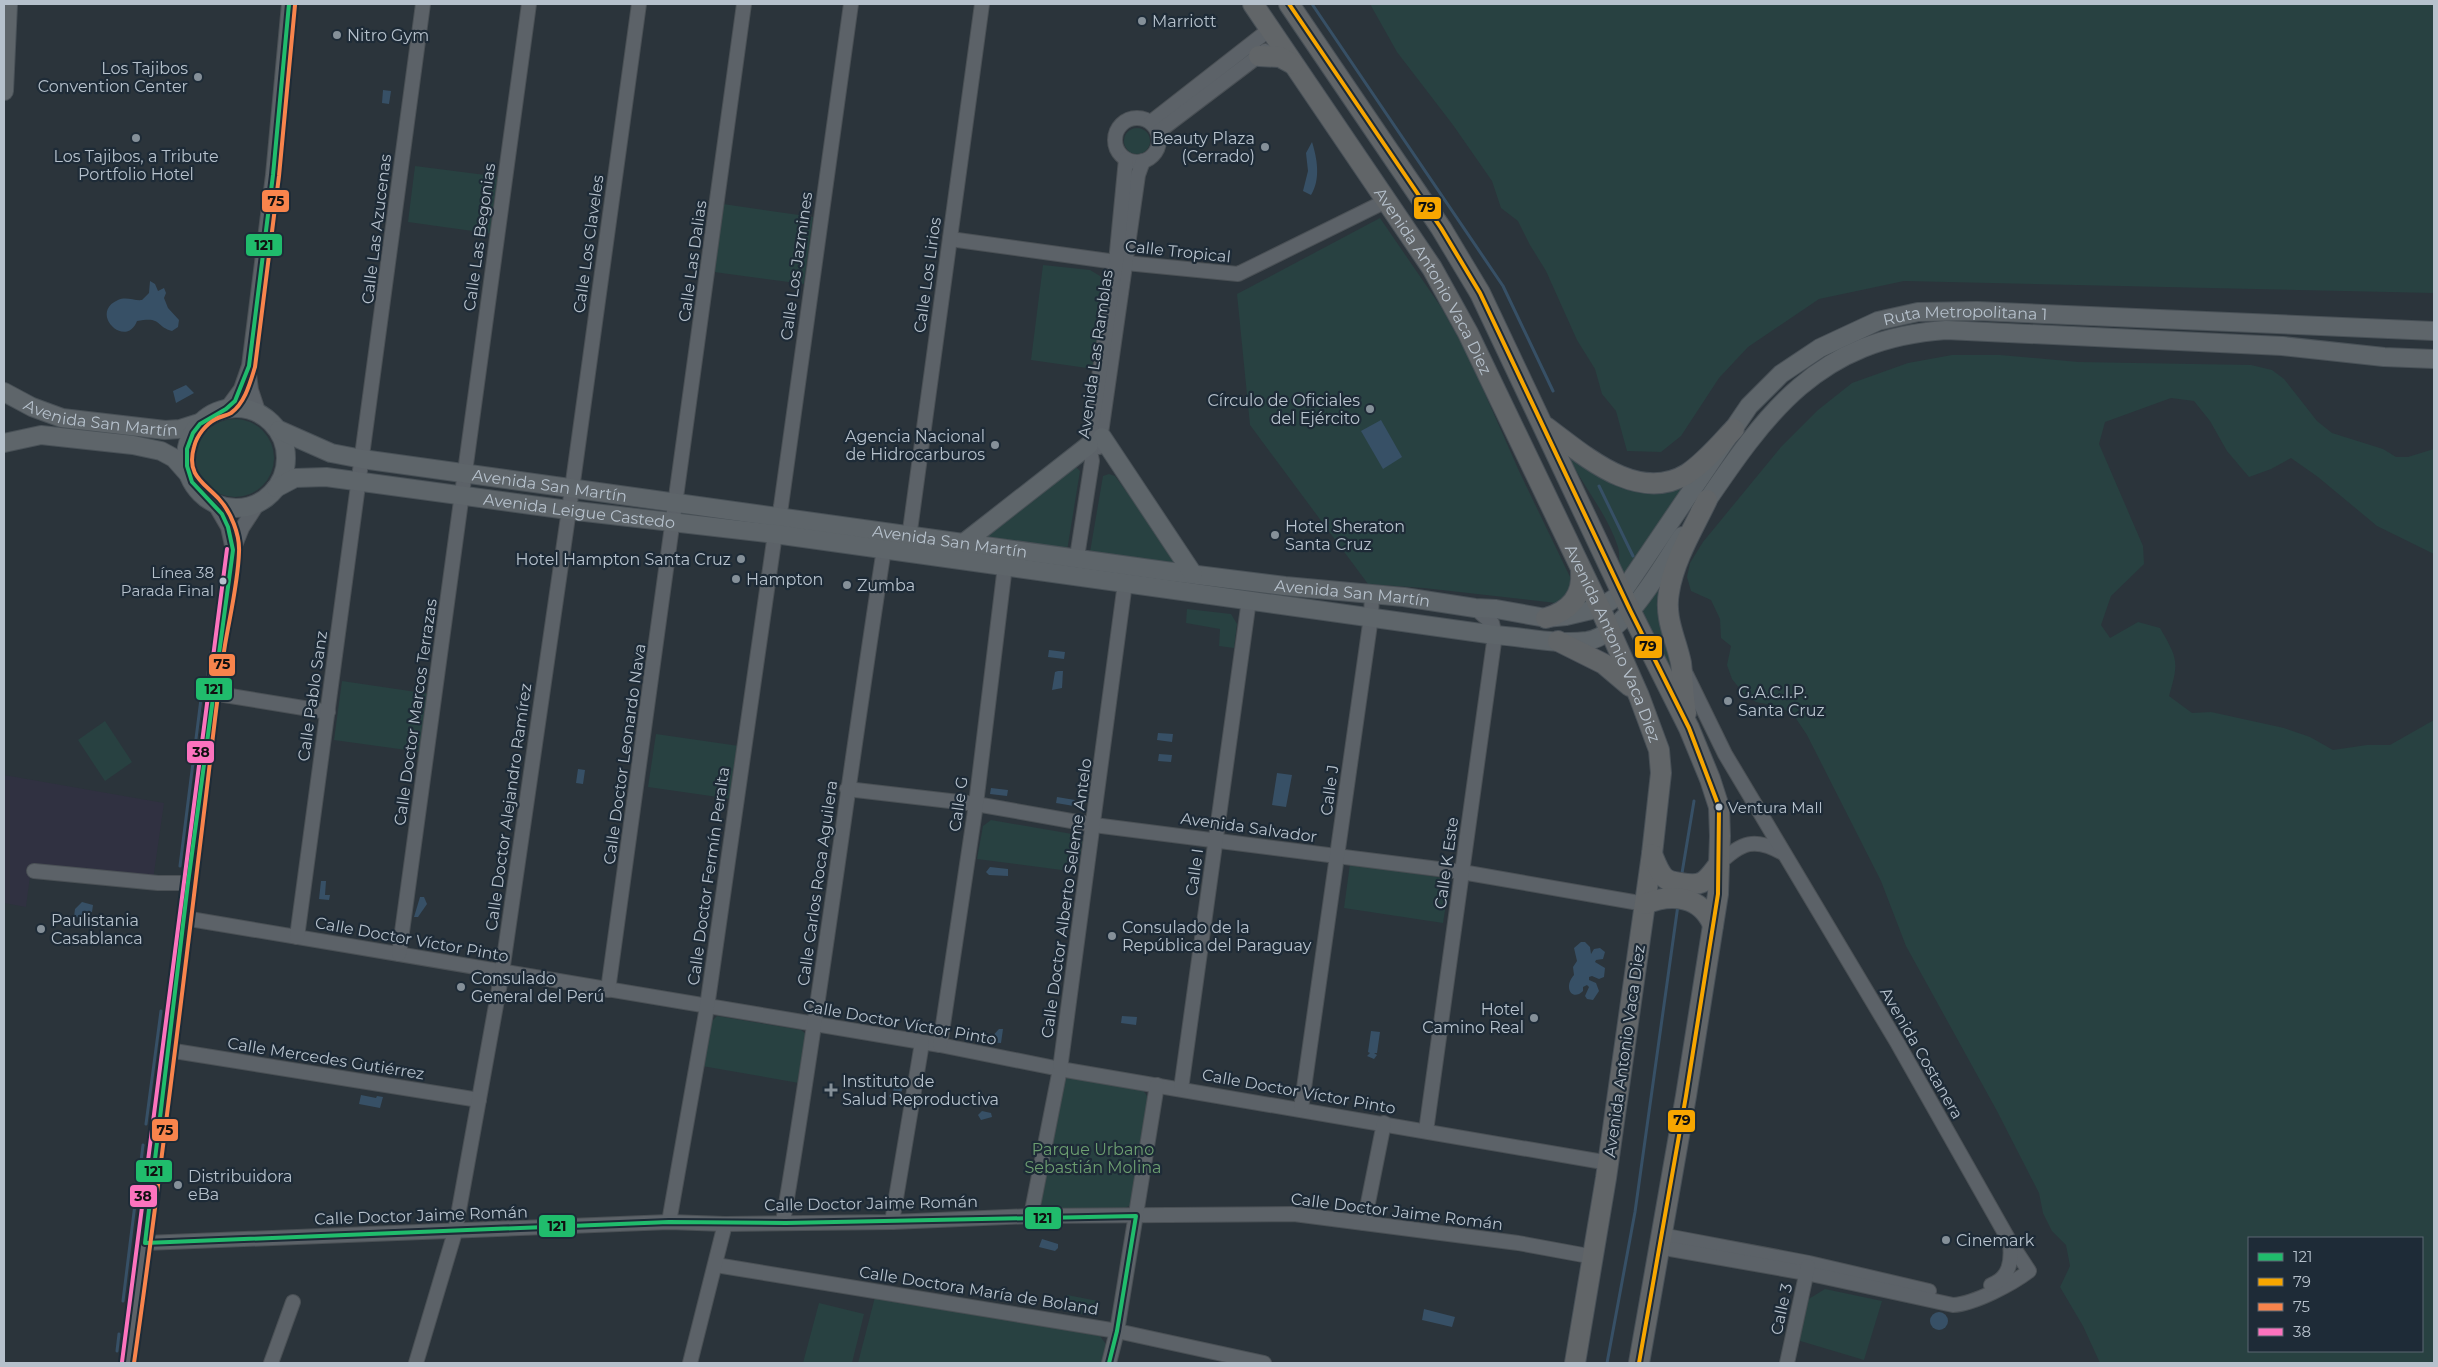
<svg xmlns="http://www.w3.org/2000/svg" width="2438" height="1367" viewBox="0 0 2438 1367" font-family="Montserrat,sans-serif">
	<style>
		.medical { fill: #303141 }
		.green { fill: #284141; fill-rule: evenodd }
		.water { fill: #375066 }
		.lines { fill: none; stroke-linecap: round; stroke-linejoin: round }
		.stream { stroke: #375066; stroke-width: 3 }
		.minor-casing { stroke: #4a5055; stroke-width: 16 }
		.major-casing { stroke: #495157; stroke-width: 20 }
		.highway-casing { stroke: #485057; stroke-width: 22 }
		.minor { stroke: #5c6268; stroke-width: 14 }
		.major { stroke: #5e656a; stroke-width: 18 }
		.highway { stroke: #616568; stroke-width: 20 }
		.bus-1-casing { stroke: #1e2b37; stroke-width: 8 }
		.bus-2-casing { stroke: #1e2b37; stroke-width: 8 }
		.bus-3-casing { stroke: #1e2b37; stroke-width: 8 }
		.bus-4-casing { stroke: #1e2b37; stroke-width: 8 }
		.bus-1 { stroke: #20bc6c; stroke-width: 4 }
		.bus-2 { stroke: #f7a600; stroke-width: 4 }
		.bus-3 { stroke: #f8844c; stroke-width: 4 }
		.bus-4 { stroke: #fc73be; stroke-width: 4 }
		.poi-dot { fill: #859099; stroke: #1e2b37; stroke-width: 2 }
		.bus-dot { fill: #b6c1cc; stroke: #1e2b37; stroke-width: 2 }
		.labels { text-anchor: middle; stroke-width: 4.5; stroke-linejoin: round; paint-order: stroke }
		.bus-label { font-size: 15px; fill: #b6c1cc; stroke: #1e2b37; text-anchor: end }
		.poi-label { font-size: 16px; fill: #b6c1cc; stroke: #1e2b37; text-anchor: start }
		.street-label { font-size: 16px; fill: #b6c1cc; stroke: #1e2b37 }
		.park-label { font-size: 16px; fill: #6c9e70; stroke: #1e2b37 }
		.line-badge { stroke: #1e2b37; stroke-width: 2 }
		.pale-badge-label { font-size: 14px; text-anchor: middle; font-weight: bold; fill: #111 }
	</style>
	<rect width="100%" height="100%" fill="#2b343b"/>
	<path class="medical" d="M4,775L164,803L153,880L31,868L26,907L4,903Z"/>
	<g class="green">
		<path d="M1370,4H2434V293L1904,281L1819,299L1748,347L1719,378L1681,436L1661,452L1627,451L1616,411L1602,394L1595,369L1577,340L1546,271L1530,245L1518,221L1501,208L1492,181L1453,125L1397,52Z"/>
		<circle cx="1137" cy="141" r="13"/>
		<path d="M415,166L501,177L494,234L408,222Z"/>
		<path d="M723,204L813,217L804,284L714,272Z"/>
		<path d="M1380,218L1441,307L1467,353L1519,471L1572,581L1566,598L1556,603L1424,588L1368,584L1250,425L1237,294Z"/>
		<path d="M1043,265L1090,270L1100,276L1105,287L1094,369L1031,360Z"/>
		<path d="M1952,355H2000L2078,362L2251,365L2272,370L2284,379L2317,421L2332,433L2383,449L2396,457H2408L2434,449V554L2377,526L2318,477L2291,458L2271,469L2249,477L2227,451L2210,421L2194,401L2171,398L2105,422L2099,444L2143,546L2144,564L2111,596L2101,625L2110,638L2138,622L2160,628C2178,659 2179,662 2169,696L2192,713L2211,712L2284,728L2310,737L2333,750L2367,745H2390L2434,720V1363H2100L2083,1326L2060,1287L2070,1266L2066,1245L2052,1231L2043,1213L2039,1193L1997,1111L1906,946L1881,881L1807,735L1795,717L1781,707L1756,702L1744,694L1732,679L1727,665L1731,646L1721,638L1720,619L1711,600L1691,591L1687,577L1690,563L1703,542L1781,447L1818,410L1852,383L1908,363ZM2249,1238H2422V1351H2249Z"/>
		<circle cx="235" cy="458" r="39"/>
		<path d="M1565,450L1621,487L1636,490L1692,479L1626,575C1616,568 1621,557 1618,547C1607,513 1580,482 1565,450Z"/>
		<path d="M1073,464L1080,471L1067,551L980,539Z"/>
		<path d="M1109,474L1115,476L1181,566L1090,552L1103,476Z"/>
		<path d="M1679,553L1668,644L1674,681L1640,609Z"/>
		<path d="M1187,609L1231,614L1237,624L1234,648L1219,646L1220,629L1186,623Z"/>
		<path d="M342,681L430,694L421,752L334,740Z"/>
		<path d="M105,721L132,762L105,781L78,740Z"/>
		<path d="M656,734L739,746L732,799L648,787Z"/>
		<path d="M991,820L1078,835L1083,841L1077,872L977,859L983,826Z"/>
		<path d="M1350,864L1450,879L1443,923L1344,908Z"/>
		<path d="M717,1016L801,1030L806,1034L799,1083L702,1066L710,1023Z"/>
		<path d="M1069,1077L1143,1090L1149,1099L1131,1205L1125,1208H1047L1042,1205L1040,1199L1064,1080Z"/>
		<path d="M1825,1289L1882,1301L1864,1360L1797,1340L1807,1300Z"/>
		<path d="M1067,1295L1098,1301L1095,1316L1065,1311Z"/>
		<path d="M875,1297L1100,1336L1108,1347L1103,1363H858Z"/>
		<path d="M819,1303L864,1314L852,1363H803Z"/>
	</g>
	<g class="water">
		<path d="M383,90L391,91L389,104L382,103Z"/>
		<path d="M1312,142C1317,158 1321,179 1311,195L1303,191L1308,171L1306,153Z"/>
		<path d="M150,281L155,284L158,291L164,288L166,293L164,298L168,308L179,320L178,327L172,331C155,326 162,316 137,321C126,350 88,313 118,300C126,296 134,301 142,300L149,293Z"/>
		<path d="M186,385L194,393L176,403L173,391Z"/>
		<path d="M1381,420L1402,457L1383,469L1361,431Z"/>
		<path d="M1049,650L1065,652L1064,659L1048,657Z"/>
		<path d="M1058,671H1063L1062,688L1052,690L1055,672Z"/>
		<path d="M1158,733L1173,734L1172,742L1157,740Z"/>
		<path d="M1159,754L1172,755L1171,762L1158,761Z"/>
		<path d="M578,769L585,770L583,784L576,783Z"/>
		<path d="M1277,773L1292,775L1286,807L1272,805Z"/>
		<path d="M991,788L1008,790L1007,796L990,794Z"/>
		<path d="M1057,797L1075,800L1074,806L1056,803Z"/>
		<path d="M990,867L1008,869V876L989,875L986,872Z"/>
		<path d="M321,881H326L325,895H330L329,900L319,899Z"/>
		<path d="M420,897H424L427,904L418,917H414Z"/>
		<path d="M82,902L93,905L92,912H86L85,915L90,921L88,924L83,918L74,917L75,909Z"/>
		<path d="M1581,942H1585L1590,947L1591,954L1594,949L1600,948L1605,952L1603,959L1596,960L1595,962L1605,968L1604,977L1599,979L1592,976L1589,977V980L1596,983L1599,991L1593,1000L1587,999L1585,996L1589,987L1587,985L1583,987V991C1572,1002 1563,987 1574,975L1573,967L1577,961L1574,948Z"/>
		<path d="M1122,1016L1137,1017L1136,1025L1121,1023Z"/>
		<path d="M999,1029H1003L1001,1043L987,1042Z"/>
		<path d="M1371,1031L1380,1032L1377,1053H1374L1377,1055L1374,1059L1367,1056L1370,1053L1368,1052Z"/>
		<path d="M900,1081L903,1084C904,1091 898,1097 892,1099L889,1096L893,1091L896,1083Z"/>
		<path d="M361,1095L376,1098L377,1096L383,1097L380,1108L359,1104Z"/>
		<path d="M982,1111L991,1113L992,1117L981,1120L978,1115Z"/>
		<path d="M1042,1239L1058,1244V1248L1055,1251L1039,1247Z"/>
		<path d="M1424,1309L1455,1317L1452,1327L1422,1320Z"/>
		<circle cx="1939" cy="1321" r="9"/>
	</g>
	<g class="lines">
		<g class="stream">
			<path d="M1312,4L1503,286L1553,391"/>
			<path d="M1599,486L1633,556"/>
			<path d="M180,866L201,699"/>
			<path d="M1682,873L1694,801"/>
			<path d="M146,1124L161,1011"/>
			<path d="M139,1177L143,1145"/>
			<path d="M123,1301L136,1196"/>
			<path d="M117,1351L119,1334"/>
			<path d="M1607,1363L1635,1212L1678,905"/>
		</g>
		<g class="minor-casing">
			<g id="minor">
				<circle cx="1137" cy="140" r="22"/>
				<path d="M1151,122L1270,29"/>
				<path d="M1158,132L1265,51"/>
				<path d="M950,239L1116,262L1238,274L1386,201"/>
				<path d="M249,374L251,390L259,414"/>
				<path d="M227,408L241,389L249,366L273,175L289,4"/>
				<path d="M1099,447L1138,175L1143,161"/>
				<path d="M214,503L228,527L233,550"/>
				<path d="M908,545L982,4"/>
				<path d="M1077,557L1092,461L1089,445L1116,262L1126,159"/>
				<path d="M212,693L328,712"/>
				<path d="M847,789L976,804L1094,825L1462,872L1645,904"/>
				<path d="M1719,864C1741,842 1755,837 1783,853"/>
				<path d="M34,871L158,883H188"/>
				<path d="M184,918L940,1045L1060,1069L1609,1163"/>
				<path d="M297,937L423,4"/>
				<path d="M399,954L529,4"/>
				<path d="M608,990L744,4"/>
				<path d="M940,1045L976,804L1005,566"/>
				<path d="M168,1050L479,1100"/>
				<path d="M1181,1089L1249,600"/>
				<path d="M1301,1109L1371,617L1372,594"/>
				<path d="M1426,1131L1495,635L1492,623L1475,608"/>
				<path d="M1031,1216L1060,1069L1125,583"/>
				<path d="M669,1222L707,1007L775,534L781,506L851,4"/>
				<path d="M783,1222C821,998 849,773 884,549"/>
				<path d="M892,1222L922,1043"/>
				<path d="M1364,1223L1384,1123"/>
				<path d="M1661,1235L1809,1263L1929,1291"/>
				<path d="M145,1243L669,1222L725,1224L892,1222L1031,1216L1294,1214L1518,1243L1594,1257"/>
				<path d="M1659,1247L1806,1273L1953,1305C1974,1304 2012,1284 2029,1271L2010,1242L1898,1044L1725,754L1686,674"/>
				<path d="M716,1265L1117,1331L1264,1363"/>
				<path d="M1991,1285C2010,1278 2012,1261 2010,1243"/>
				<path d="M128,1363L145,1243L215,670L233,550L242,528L257,505"/>
				<path d="M271,1363L293,1302"/>
				<path d="M416,1363L455,1232L502,972L572,489L639,4"/>
				<path d="M690,1363L725,1224"/>
				<path d="M1109,1363L1117,1331L1157,1085"/>
				<path d="M1787,1363L1808,1266"/>
			</g>
		</g>
		<g class="major-casing">
			<g id="major">
				<path d="M4,91L8,4"/>
				<path id="s1" d="M4,392L32,407L62,418L165,430L180,429L202,422"/>
				<circle cx="236" cy="458" r="50"/>
				<path id="s2" d="M279,430L331,453L362,459L1165,571L1285,586L1404,597L1475,608L1496,609L1546,618L1566,616L1600,608L1622,593L1749,406L1781,374L1820,348L1878,321L1918,312L1977,311L2434,331"/>
				<path d="M1102,437L1193,574"/>
				<path d="M4,443L41,435L133,445L161,451L174,458L189,475"/>
				<path id="s3" d="M276,488L295,478L326,477L568,510L775,534L1495,635C1525,637 1557,645 1587,641C1625,635 1662,566 1682,536"/>
				<path d="M1700,511C1767,412 1817,339 1946,330L2282,346L2384,357L2434,359"/>
				<path d="M965,542L1089,445"/>
			</g>
		</g>
		<g class="highway-casing">
			<g id="highway">
				<path id="s4" d="M1253,4L1432,268L1468,333L1600,608L1639,696L1659,750L1661,773L1652,854L1606,1178L1575,1363"/>
				<path d="M1289,4L1441,228L1480,293L1630,610L1689,728L1710,779L1719,807L1720,836L1718,894L1686,1096L1639,1363"/>
				<path d="M1259,56L1280,57L1293,64"/>
				<path d="M1546,427C1584,455 1637,504 1687,474C1705,462 1719,445 1734,429"/>
				<path d="M1546,618C1570,611 1583,596 1581,571"/>
				<path d="M1558,641L1604,664L1630,686"/>
				<path d="M1686,713C1683,697 1683,680 1681,663C1676,639 1664,618 1669,592C1674,560 1693,529 1707,500"/>
				<path d="M1652,854C1655,861 1658,870 1663,876C1668,882 1674,882 1681,883C1704,887 1706,881 1719,864"/>
				<path d="M1645,904C1672,893 1701,896 1713,925"/>
			</g>
		</g>
		<use href="#minor" class="minor"/>
		<use href="#major" class="major"/>
		<use href="#highway" class="highway"/>
		<g class="bus-1-casing">
			<path id="bus-1" d="M289,4L273,175L249,366L235,401L226,409L200,424L193,433L187,449V466L192,482L222,514L228,527L233,550L188,883L145,1243L669,1222L786,1223L1136,1216L1117,1331L1109,1363"/>
		</g>
		<g class="bus-2-casing">
			<path id="bus-2" d="M1289,4L1441,228L1480,293L1630,610L1689,728L1719,807L1718,894L1686,1096L1639,1363"/>
		</g>
		<g class="bus-3-casing">
			<path id="bus-3" d="M134,1363C161,1175 183,985 206,796C212,746 217,696 225,645C230,615 238,583 239,552C240,535 231,512 219,499C203,482 186,475 194,447C197,435 206,424 216,419C221,416 226,416 231,413C245,403 250,383 255,367L279,176L295,5"/>
		</g>
		<g class="bus-4-casing">
			<path id="bus-4" d="M122,1362L227,549"/>
		</g>
		<use href="#bus-1" class="bus-1"/>
		<use href="#bus-2" class="bus-2"/>
		<use href="#bus-3" class="bus-3"/>
		<use href="#bus-4" class="bus-4"/>
	</g>
	<g class="poi-dot">
		<circle cx="1142" cy="21" r="5"/>
		<circle cx="337" cy="35" r="5"/>
		<circle cx="198" cy="77" r="5"/>
		<circle cx="136" cy="138" r="5"/>
		<circle cx="1265" cy="147" r="5"/>
		<circle cx="1370" cy="409" r="5"/>
		<circle cx="995" cy="445" r="5"/>
		<circle cx="1275" cy="535" r="5"/>
		<circle cx="741" cy="559" r="5"/>
		<circle cx="736" cy="579" r="5"/>
		<circle cx="847" cy="585" r="5"/>
		<circle cx="1728" cy="701" r="5"/>
		<circle cx="41" cy="929" r="5"/>
		<circle cx="1112" cy="936" r="5"/>
		<circle cx="461" cy="987" r="5"/>
		<circle cx="1534" cy="1018" r="5"/>
		<path d="M828.5 1082.5h5v5h5v5h-5v5h-5v-5h-5v-5h5z"/>
		<circle cx="178" cy="1185" r="5"/>
		<circle cx="1946" cy="1240" r="5"/>
	</g>
	<g class="bus-dot">
		<circle cx="223" cy="581" r="4.5"/>
		<circle cx="1719" cy="807" r="4.5"/>
	</g>
	<g class="labels">
		<g class="bus-label">
			<text x="214" y="578">Línea 38<tspan x="214" dy="18">Parada Final</tspan></text>
			<text x="1728" y="813" text-anchor="start">Ventura Mall</text>
		</g>
		<g class="poi-label">
			<text x="1152" y="27">Marriott</text>
			<text x="347" y="41">Nitro Gym</text>
			<text x="188" y="74" text-anchor="end">Los Tajibos<tspan x="188" dy="18">Convention Center</tspan></text>
			<text x="1255" y="144" text-anchor="end">Beauty Plaza<tspan x="1255" dy="18">(Cerrado)</tspan></text>
			<text x="136" y="162" text-anchor="middle">Los Tajibos, a Tribute<tspan x="136" dy="18">Portfolio Hotel</tspan></text>
			<text x="1360" y="406" text-anchor="end">Círculo de Oficiales<tspan x="1360" dy="18">del Ejército</tspan></text>
			<text x="985" y="442" text-anchor="end">Agencia Nacional<tspan x="985" dy="18">de Hidrocarburos</tspan></text>
			<text x="1285" y="532">Hotel Sheraton<tspan x="1285" dy="18">Santa Cruz</tspan></text>
			<text x="731" y="565" text-anchor="end">Hotel Hampton Santa Cruz</text>
			<text x="746" y="585">Hampton</text>
			<text x="857" y="591">Zumba</text>
			<text x="1738" y="698">G.A.C.I.P.<tspan x="1738" dy="18">Santa Cruz</tspan></text>
			<text x="51" y="926">Paulistania<tspan x="51" dy="18">Casablanca</tspan></text>
			<text x="1122" y="933">Consulado de la<tspan x="1122" dy="18">República del Paraguay</tspan></text>
			<text x="471" y="984">Consulado<tspan x="471" dy="18">General del Perú</tspan></text>
			<text x="1524" y="1015" text-anchor="end">Hotel<tspan x="1524" dy="18">Camino Real</tspan></text>
			<text x="842" y="1087">Instituto de<tspan x="842" dy="18">Salud Reproductiva</tspan></text>
			<text x="188" y="1182">Distribuidora<tspan x="188" dy="18">eBa</tspan></text>
			<text x="1956" y="1246">Cinemark</text>
		</g>
		<g class="street-label">
			<text transform="translate(376 229) rotate(-83)" y="6">Calle Las Azucenas</text>
			<text transform="translate(479 237) rotate(-82)" y="6">Calle Las Begonias</text>
			<text transform="translate(588 244) rotate(-82)" y="6">Calle Los Claveles</text>
			<text transform="translate(1178 251) rotate(6)" y="6">Calle Tropical</text>
			<text transform="translate(692 261) rotate(-82)" y="6">Calle Las Dalias</text>
			<text transform="translate(796 266) rotate(-82)" y="6">Calle Los Jazmines</text>
			<text transform="translate(927 275) rotate(-82)" y="6">Calle Los Lirios</text>
			<text dy="6" stroke="none"><textPath href="#s4" startOffset="331">Avenida Antonio Vaca Diez</textPath></text>
			<text dy="6" stroke="none"><textPath href="#s2" startOffset="1835">Ruta Metropolitana 1</textPath></text>
			<text transform="translate(1095 354) rotate(-82)" y="6">Avenida Las Ramblas</text>
			<text dy="6" stroke="none"><textPath href="#s1" startOffset="102">Avenida San Martín</textPath></text>
			<text dy="6" stroke="none"><textPath href="#s2" startOffset="278">Avenida San Martín</textPath></text>
			<text dy="6" stroke="none"><textPath href="#s3" startOffset="308">Avenida Leigue Castedo</textPath></text>
			<text dy="6" stroke="none"><textPath href="#s2" startOffset="682">Avenida San Martín</textPath></text>
			<text dy="6" stroke="none"><textPath href="#s2" startOffset="1088">Avenida San Martín</textPath></text>
			<text dy="6" stroke="none"><textPath href="#s4" startOffset="736">Avenida Antonio Vaca Diez</textPath></text>
			<text transform="translate(312 696) rotate(-82)" y="6">Calle Pablo Sanz</text>
			<text transform="translate(415 712) rotate(-82)" y="6">Calle Doctor Marcos Terrazas</text>
			<text transform="translate(624 754) rotate(-82)" y="6">Calle Doctor Leonardo Nava</text>
			<text transform="translate(1329 790) rotate(-82)" y="6">Calle J</text>
			<text transform="translate(958 804) rotate(-82)" y="6">Calle G</text>
			<text transform="translate(508 807) rotate(-82)" y="6">Calle Doctor Alejandro Ramírez</text>
			<text transform="translate(1249 827) rotate(8)" y="6">Avenida Salvador</text>
			<text transform="translate(1446 863) rotate(-82)" y="6">Calle K Este</text>
			<text transform="translate(1194 872) rotate(-82)" y="6">Calle I</text>
			<text transform="translate(708 876) rotate(-82)" y="6">Calle Doctor Fermín Peralta</text>
			<text transform="translate(817 883) rotate(-82)" y="6">Calle Carlos Roca Aguilera</text>
			<text transform="translate(1066 898) rotate(-82)" y="6">Calle Doctor Alberto Seleme Antelo</text>
			<text transform="translate(412 939) rotate(10)" y="6">Calle Doctor Víctor Pinto</text>
			<text transform="translate(900 1022) rotate(10)" y="6">Calle Doctor Víctor Pinto</text>
			<text transform="translate(1624 1051) rotate(-82)" y="6">Avenida Antonio Vaca Diez</text>
			<text transform="translate(1922 1053) rotate(60)" y="6">Avenida Costanera</text>
			<text transform="translate(326 1058) rotate(9)" y="6">Calle Mercedes Gutiérrez</text>
			<text transform="translate(1299 1091) rotate(10)" y="6">Calle Doctor Víctor Pinto</text>
			<text transform="translate(871 1203) rotate(-1)" y="6">Calle Doctor Jaime Román</text>
			<text transform="translate(1397 1211) rotate(7)" y="6">Calle Doctor Jaime Román</text>
			<text transform="translate(421 1215) rotate(-2)" y="6">Calle Doctor Jaime Román</text>
			<text transform="translate(979 1290) rotate(9)" y="6">Calle Doctora María de Boland</text>
			<text transform="translate(1781 1309) rotate(-78)" y="6">Calle 3</text>
		</g>
		<g class="park-label">
			<text x="1093" y="1155">Parque Urbano<tspan x="1093" dy="18">Sebastián Molina</tspan></text>
		</g>
	</g>
	<g class="line-badge">
		<rect x="261" y="189" width="29" height="24" rx="5" fill="#f8844c"/>
		<rect x="1413" y="196" width="29" height="24" rx="5" fill="#f7a600"/>
		<rect x="245" y="233" width="38" height="24" rx="5" fill="#20bc6c"/>
		<rect x="1634" y="635" width="29" height="24" rx="5" fill="#f7a600"/>
		<rect x="208" y="653" width="28" height="24" rx="5" fill="#f8844c"/>
		<rect x="195" y="677" width="38" height="24" rx="5" fill="#20bc6c"/>
		<rect x="186" y="740" width="29" height="24" rx="5" fill="#fc73be"/>
		<rect x="1667" y="1109" width="29" height="24" rx="5" fill="#f7a600"/>
		<rect x="151" y="1118" width="28" height="24" rx="5" fill="#f8844c"/>
		<rect x="135" y="1159" width="38" height="24" rx="5" fill="#20bc6c"/>
		<rect x="129" y="1184" width="29" height="24" rx="5" fill="#fc73be"/>
		<rect x="1024" y="1206" width="38" height="24" rx="5" fill="#20bc6c"/>
		<rect x="538" y="1214" width="38" height="24" rx="5" fill="#20bc6c"/>
	</g>
	<g class="pale-badge-label">
		<text x="276" y="206">75</text>
		<text x="1427" y="212">79</text>
		<text x="264" y="250">121</text>
		<text x="1648" y="651">79</text>
		<text x="222" y="669">75</text>
		<text x="214" y="694">121</text>
		<text x="201" y="757">38</text>
		<text x="1682" y="1125">79</text>
		<text x="165" y="1135">75</text>
		<text x="154" y="1176">121</text>
		<text x="143" y="1201">38</text>
		<text x="1043" y="1223">121</text>
		<text x="557" y="1231">121</text>
	</g>
	<rect width="2438" height="1367" fill="none" stroke="#b6c1cc" stroke-width="10"/>
	<rect x="2248" y="1237" width="175" height="115" fill="#1e2b37" stroke="#5b6773"/>
	<rect x="2258" y="1253" width="25" height="8" fill="#20bc6c" stroke="#5b6773"/>
	<text x="2293" y="1262" font-size="15" fill="#b6c1cc">121</text>
	<rect x="2258" y="1278" width="25" height="8" fill="#f7a600" stroke="#5b6773"/>
	<text x="2293" y="1287" font-size="15" fill="#b6c1cc">79</text>
	<rect x="2258" y="1303" width="25" height="8" fill="#f8844c" stroke="#5b6773"/>
	<text x="2293" y="1312" font-size="15" fill="#b6c1cc">75</text>
	<rect x="2258" y="1328" width="25" height="8" fill="#fc73be" stroke="#5b6773"/>
	<text x="2293" y="1337" font-size="15" fill="#b6c1cc">38</text>
</svg>
